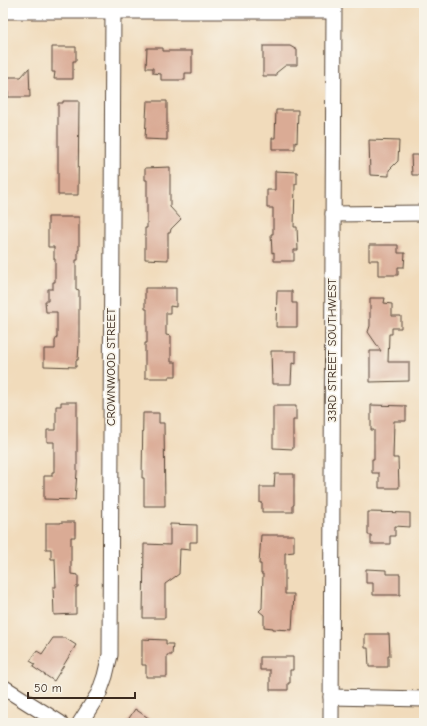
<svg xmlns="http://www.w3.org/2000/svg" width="427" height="726" viewBox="0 0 427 726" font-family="'Comic Neue',sans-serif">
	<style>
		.building { fill: #daab95 }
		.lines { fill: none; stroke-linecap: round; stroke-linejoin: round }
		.minor-casing { stroke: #564536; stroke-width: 17 }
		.minor { stroke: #fff; stroke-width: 15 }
		.labels { text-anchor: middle; stroke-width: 3.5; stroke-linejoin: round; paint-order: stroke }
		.street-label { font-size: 12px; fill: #3b2a1e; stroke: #f7f3e8 }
	</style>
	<rect width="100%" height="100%" fill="#f7f3e8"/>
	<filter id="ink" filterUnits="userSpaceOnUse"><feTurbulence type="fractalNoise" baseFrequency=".025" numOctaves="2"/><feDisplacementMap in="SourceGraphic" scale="8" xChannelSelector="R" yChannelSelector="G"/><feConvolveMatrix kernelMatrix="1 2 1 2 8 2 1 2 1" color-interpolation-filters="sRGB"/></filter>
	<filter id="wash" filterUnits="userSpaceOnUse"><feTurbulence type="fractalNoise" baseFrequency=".012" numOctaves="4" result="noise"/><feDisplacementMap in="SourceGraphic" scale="16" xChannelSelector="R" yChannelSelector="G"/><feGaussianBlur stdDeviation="0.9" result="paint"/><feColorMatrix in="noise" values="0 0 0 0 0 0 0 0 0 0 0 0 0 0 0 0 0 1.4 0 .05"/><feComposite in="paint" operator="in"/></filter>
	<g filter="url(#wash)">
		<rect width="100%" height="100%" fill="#f1dbbb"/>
		<g id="blocks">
			<g class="building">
				<path d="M263,46H290L297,50V65H286L276,73V76H263Z"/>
				<path d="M52,47H76V61H73V79H54L55,72H52Z"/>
				<path d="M147,48H163V51H192V73H185V80H161V74L153,73V68H146Z"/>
				<path d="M29,68L30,97H8V77H21Z"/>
				<path d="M63,101H79L78,195H58V103H63Z"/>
				<path d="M147,101H167V140L145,139Z"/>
				<path d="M276,110H298L297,143L295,142V149H272V138H275Z"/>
				<path d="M369,140L399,141L398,161L389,170V176L370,175Z"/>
				<path d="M411,155H424V175H412Z"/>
				<path d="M170,167V207L181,219L171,229L170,233H168V260L145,259V228H147V180H145V168Z"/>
				<path d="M275,171L297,172V184H295L294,227H297L298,250H294V261H274V252L272,253L271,234H273V208H267V190H275Z"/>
				<path d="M48,217H79V250H78V260H76V289L79,290V344L78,360H76V367L44,366V349H55V341L57,337V312H46L45,301H48V289H53V282H55V259H54V247H48Z"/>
				<path d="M369,245H398V253H405L404,267H398V275H378V260H369Z"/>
				<path d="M145,288H176V307L170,306V313H166V335L171,336V362H176V376H169V378H145V343H147V309H145Z"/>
				<path d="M277,291H292V303H297V327H276Z"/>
				<path d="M370,298H385L384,303L392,304V316H401V328H392V334H389L388,362H409V381L370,382V351H381L368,332L370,326Z"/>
				<path d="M271,351H296V364L292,363L291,384H272Z"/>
				<path d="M61,402H77V472L75,500L44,499V476H52V472H54V442H47V430H56V406H61Z"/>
				<path d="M371,405L406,406V421H394L393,458H398L399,488H379V473H372V459H374V430H371Z"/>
				<path d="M273,406H296V420H293V449L273,448Z"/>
				<path d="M143,413H159V423H164L165,506H144V478H142Z"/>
				<path d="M275,474H294V505H293V512H262V503H260V487H274Z"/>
				<path d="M368,512L410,513V527L395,526V536H390V544H371V535H368Z"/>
				<path d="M61,522H75V537H71V574L78,575V587H76V614L54,615L53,587H56L55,559H51V549H46V523H61Z"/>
				<path d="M170,524L197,525V542H190V550L180,549L179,574L165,584V618H143L144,544L170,545Z"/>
				<path d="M261,535H294V552L285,553V594H294L292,630L273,629V628L264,627V615L259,611L262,608L263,574H261V564H259Z"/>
				<path d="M366,569L386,570V574H400V595H373V583H366Z"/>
				<path d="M365,634H389L390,656H388V667H369L368,648H365Z"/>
				<path d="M53,638H65L76,645L54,681L33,667L35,664L30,661L37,651L42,654Z"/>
				<path d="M142,639L166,640V644H173L172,655H167V677H146V665H142Z"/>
				<path d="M260,657H293V670H290V683H288V690H270V670H260Z"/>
				<path d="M135,709L156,723H126Z"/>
			</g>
		</g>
	</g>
	<g filter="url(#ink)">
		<use href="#blocks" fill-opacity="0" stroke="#564536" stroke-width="1"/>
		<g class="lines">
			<g class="minor-casing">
				<g id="minor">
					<path d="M3,11H333"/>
					<path d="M333,214L424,213"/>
					<path d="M3,687L60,723"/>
					<path d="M331,697L424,699"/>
					<path d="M80,723L99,693L105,676L110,655L113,3"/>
					<path d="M331,723L334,3"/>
				</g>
			</g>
			<use href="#minor" class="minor"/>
		</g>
	</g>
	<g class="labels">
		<g class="street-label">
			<text transform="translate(332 350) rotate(-90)" y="4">33RD STREET SOUTHWEST</text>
			<text transform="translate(111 367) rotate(-90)" y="4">CROWNWOOD STREET</text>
		</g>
	</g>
	<rect width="427" height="726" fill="none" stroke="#f7f3e8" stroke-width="16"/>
	<path d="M28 692v6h107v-6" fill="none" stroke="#3b2a1e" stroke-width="2"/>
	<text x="34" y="692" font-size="12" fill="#3b2a1e" stroke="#f7f3e8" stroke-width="3" paint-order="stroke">50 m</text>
</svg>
